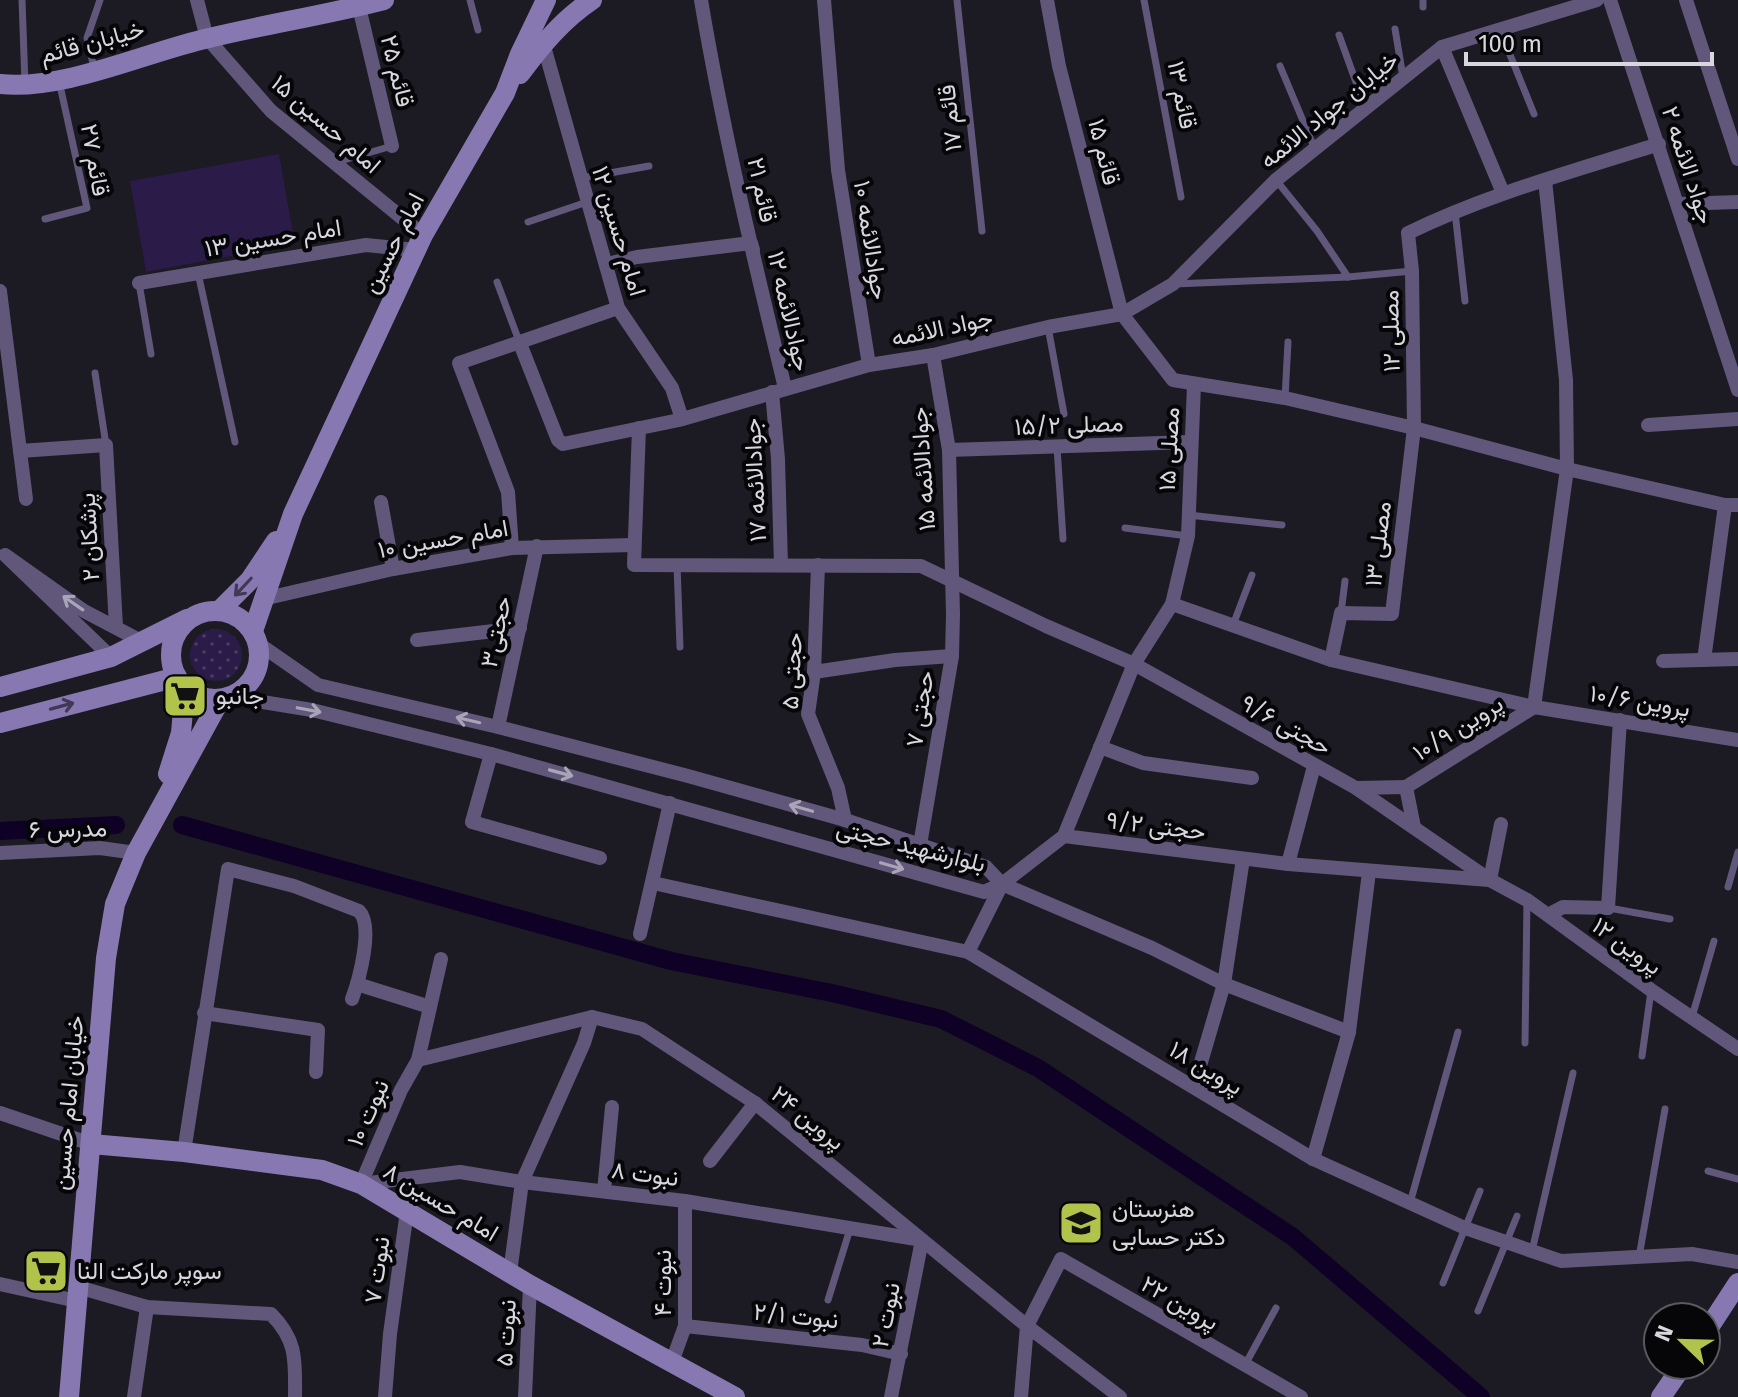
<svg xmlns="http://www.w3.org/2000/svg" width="1738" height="1397" viewBox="0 0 1738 1397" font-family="'Fira Sans',Vazirmatn,sans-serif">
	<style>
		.grass { fill: url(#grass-dots) }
		.garden { fill: #2a1b48 }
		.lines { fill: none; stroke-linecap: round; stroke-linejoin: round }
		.canal { stroke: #0f0125; stroke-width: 18 }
		.lane { stroke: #60577a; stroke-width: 7 }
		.street { stroke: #60577a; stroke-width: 14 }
		.secondary { stroke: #8878b1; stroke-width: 20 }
		.oneway { stroke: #403955 }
		.oneway2 { stroke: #a9a4b6 }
		.labels { text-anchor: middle; stroke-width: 8; stroke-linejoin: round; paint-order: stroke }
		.street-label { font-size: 24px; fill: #d9d7de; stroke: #060609 }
		.poi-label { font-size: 24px; fill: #d9d7de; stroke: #060609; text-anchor: start }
	</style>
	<defs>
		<pattern id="grass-dots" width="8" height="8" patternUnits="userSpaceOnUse" patternTransform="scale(2)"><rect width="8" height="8" fill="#2a1b48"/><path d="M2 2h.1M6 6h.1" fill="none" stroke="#483b62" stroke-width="1.8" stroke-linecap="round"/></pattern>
	</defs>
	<rect width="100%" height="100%" fill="#1c1a23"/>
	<circle class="grass" cx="216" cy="655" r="26"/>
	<path class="garden" d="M279,154L295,244L146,272L130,181Z"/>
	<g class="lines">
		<g class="canal">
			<path d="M182,825L671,961L832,993L941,1019L1038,1068L1293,1237L1481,1397"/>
			<path d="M0,831L116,825"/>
		</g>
		<g class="lane">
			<path d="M22,0L25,84"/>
			<path d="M470,0L478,30"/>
			<path d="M957,0L982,231"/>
			<path d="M1144,0L1181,197"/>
			<path d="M1423,7V0"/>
			<path d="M1395,29L1403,77"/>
			<path d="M1500,30L1534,114"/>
			<path d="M1339,35L1365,107"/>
			<path d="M1280,66L1314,147"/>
			<path d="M94,68L87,38L100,0"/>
			<path d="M337,162L392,146"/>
			<path d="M582,178L649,166"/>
			<path d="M1276,180L1317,231L1348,277"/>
			<path d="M1455,212L1465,301"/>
			<path d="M45,219L87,208L59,81"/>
			<path d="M528,222L587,202"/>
			<path d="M198,273L235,442"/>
			<path d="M497,282L519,341"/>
			<path d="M139,283L151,354"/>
			<path d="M1174,284L1348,277L1412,271"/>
			<path d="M1048,327L1064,414"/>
			<path d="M95,373L106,445"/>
			<path d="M1285,398L1288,342"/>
			<path d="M1057,447L1063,539"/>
			<path d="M1188,515L1282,525"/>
			<path d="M1125,528L1188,536"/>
			<path d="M677,565L680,647"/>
			<path d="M1341,613L1345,581"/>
			<path d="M1233,625L1252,575"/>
			<path d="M1728,887L1738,852"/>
			<path d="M1609,908L1670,919"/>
			<path d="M1692,1017L1714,941"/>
			<path d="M1525,1043L1527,900"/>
			<path d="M1642,1056L1651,991"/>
			<path d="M1708,1171L1738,1179"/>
			<path d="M1410,1203L1458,1032"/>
			<path d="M1532,1251L1573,1073"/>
			<path d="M1639,1257L1665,1109"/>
			<path d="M1443,1283L1480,1191"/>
			<path d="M828,1300L850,1229"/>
			<path d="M1478,1311L1517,1216"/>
			<path d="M1245,1365L1276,1308"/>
		</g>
		<g class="street">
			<path d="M197,0L207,38L271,111L423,235"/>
			<path d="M701,0C723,131 754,260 785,388"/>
			<path d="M824,0L838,170L869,365"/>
			<path d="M1047,0L1059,66L1122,314L1173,380L1285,398L1414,428L1567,469L1725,505H1738"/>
			<path d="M1610,0L1738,390"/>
			<path d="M1686,0L1738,159"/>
			<path d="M359,7L392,146"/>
			<path d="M543,43L618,308L672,388L682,419"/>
			<path d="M1442,47L1503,193"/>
			<path d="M1678,204L1738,202"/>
			<path d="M607,264L637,257L751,243L753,250"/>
			<path d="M139,283L366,245L416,250"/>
			<path d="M0,291L26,499"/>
			<path d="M519,341L558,440L563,444L679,420L869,365L933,355L1048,327L1122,314L1173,284L1276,180L1442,47L1597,0"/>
			<path d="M772,392L778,459L781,565"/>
			<path d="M1648,425L1738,419"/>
			<path d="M639,428L634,565L921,566L1046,626L1134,664L1356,788L1490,880L1527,900L1651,990L1738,1049"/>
			<path d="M949,450L1191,442"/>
			<path d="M20,451L106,445L116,627"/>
			<path d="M381,502L393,569"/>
			<path d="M512,548L508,492L459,363L618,308"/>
			<path d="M818,565L814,672L808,714L838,788L845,820"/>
			<path d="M263,599L393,569L512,548L634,545"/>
			<path d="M1172,604L1331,660L1534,707L1738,740"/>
			<path d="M417,640L520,628"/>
			<path d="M259,644L318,685L498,727L688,776L845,820L986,867L1002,884L1152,948L1224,984L1349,1032"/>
			<path d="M111,657L5,555L84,611L141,641"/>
			<path d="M1331,660L1341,613L1392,614L1414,428L1412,271L1408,233C1488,194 1574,171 1659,144"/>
			<path d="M1704,660L1725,505"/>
			<path d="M1663,661L1738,659"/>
			<path d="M814,672L895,660L952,656"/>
			<path d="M232,697L312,710L491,754L984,892L1002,884"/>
			<path d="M1534,707L1567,469L1566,380L1545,180"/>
			<path d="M498,727L537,546"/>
			<path d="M1100,747L1143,763L1252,778"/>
			<path d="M491,754L472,822L600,858"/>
			<path d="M1406,787L1534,707"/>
			<path d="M1406,787L1414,827"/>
			<path d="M1356,788L1406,787"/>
			<path d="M1064,836L1288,864L1489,880"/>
			<path d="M920,845L952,656L953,614L949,450L933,355"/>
			<path d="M0,853L100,848L136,853"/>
			<path d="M1288,864L1314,766"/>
			<path d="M1490,880L1501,824"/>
			<path d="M653,883L968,952L1313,1159L1465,1228L1561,1261L1692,1254L1738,1262"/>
			<path d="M1548,915L1563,907L1608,908L1620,720"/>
			<path d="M640,934L670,803"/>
			<path d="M968,952L1002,884L1064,836L1134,664L1172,604L1188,536L1194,385"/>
			<path d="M357,984L430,1007"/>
			<path d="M204,1013L318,1030L316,1072"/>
			<path d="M418,1060L592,1017L642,1029L755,1103L1027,1326L1120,1397"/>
			<path d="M1194,1086L1224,984L1243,859"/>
			<path d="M0,1113L91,1144"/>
			<path d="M184,1152L228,869L294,886L359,911C374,926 359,980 352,999"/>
			<path d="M1313,1159L1349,1032L1369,872"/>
			<path d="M710,1161L755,1103"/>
			<path d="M361,1184L460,1172L522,1182L685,1201L922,1240L891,1397"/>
			<path d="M361,1184L401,1090L418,1060L441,959"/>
			<path d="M604,1191L612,1107"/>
			<path d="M510,1273L522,1182L584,1043L592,1017"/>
			<path d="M0,1284L77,1301"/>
			<path d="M78,1287L147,1307L271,1314C298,1341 295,1362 295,1397"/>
			<path d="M685,1326L862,1345L901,1354"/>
			<path d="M672,1362L685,1326V1201"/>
			<path d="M134,1397L147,1307"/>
			<path d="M385,1397L390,1334L407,1211"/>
			<path d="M525,1397L530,1285"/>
			<path d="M1021,1397L1027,1326L1061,1259L1301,1397"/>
		</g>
		<g class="secondary">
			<path d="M520,74C541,46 562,20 592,0"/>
			<path d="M0,84C64,91 146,52 209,38C267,24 326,15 384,0"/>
			<path d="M220,610L250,580L276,541"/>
			<circle cx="215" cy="655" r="44"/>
			<path d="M253,631L293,514L423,235L505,93L520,54L546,0"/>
			<path d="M0,687L111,657L187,619"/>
			<path d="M0,723L177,677"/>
			<path d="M168,774L181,733L185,688"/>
			<path d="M91,1144L184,1152L322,1170L361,1184L530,1285L735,1397"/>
			<path d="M1706,1332L1738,1283"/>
			<path d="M69,1397L106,958L115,904L136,853L220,700"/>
			<path d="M1661,1397L1683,1365"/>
		</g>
	</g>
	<defs><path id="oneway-shaft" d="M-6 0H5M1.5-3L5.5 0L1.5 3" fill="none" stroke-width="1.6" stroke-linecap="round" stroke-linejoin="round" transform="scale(2)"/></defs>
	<g class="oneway">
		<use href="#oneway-shaft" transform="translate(243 587) rotate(133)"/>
		<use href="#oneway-shaft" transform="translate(62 706) rotate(-15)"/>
	</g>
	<g class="oneway2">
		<use href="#oneway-shaft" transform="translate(73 603) rotate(-145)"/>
		<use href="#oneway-shaft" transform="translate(309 710) rotate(11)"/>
		<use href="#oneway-shaft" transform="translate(468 720) rotate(-167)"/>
		<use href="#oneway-shaft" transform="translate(561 773) rotate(15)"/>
		<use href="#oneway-shaft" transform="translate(801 808) rotate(-164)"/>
		<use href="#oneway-shaft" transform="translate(892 866) rotate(16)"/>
	</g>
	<defs>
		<g id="supermarket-square" transform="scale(2.3)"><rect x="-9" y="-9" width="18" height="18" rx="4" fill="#b2c34c" stroke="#060609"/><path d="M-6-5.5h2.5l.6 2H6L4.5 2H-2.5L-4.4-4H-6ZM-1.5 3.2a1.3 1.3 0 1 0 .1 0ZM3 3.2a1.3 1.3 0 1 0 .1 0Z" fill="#111"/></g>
		<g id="school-square" transform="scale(2.3)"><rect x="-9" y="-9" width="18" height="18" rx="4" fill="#b2c34c" stroke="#060609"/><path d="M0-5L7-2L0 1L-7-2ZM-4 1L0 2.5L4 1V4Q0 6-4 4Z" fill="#111"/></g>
	</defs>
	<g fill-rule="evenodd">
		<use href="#supermarket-square" x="185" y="696"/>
		<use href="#school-square" x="1081" y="1223"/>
		<use href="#supermarket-square" x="46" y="1271"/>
	</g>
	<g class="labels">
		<g class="street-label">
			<text transform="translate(92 42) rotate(-15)" y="8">خیابان قائم</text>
			<text transform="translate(397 71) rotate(76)" y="8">قائم ۲۵</text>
			<text transform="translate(1182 95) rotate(79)" y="8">قائم ۱۳</text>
			<text transform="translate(1329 110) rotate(-39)" y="8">خیابان جواد الائمه</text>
			<text transform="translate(950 118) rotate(-96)" y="8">قائم ۱۷</text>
			<text transform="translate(326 124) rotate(41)" y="8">امام حسین ۱۵</text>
			<text transform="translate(1104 152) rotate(76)" y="8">قائم ۱۵</text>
			<text transform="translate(95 160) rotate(80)" y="8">قائم ۲۷</text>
			<text transform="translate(1688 165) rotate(72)" y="8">جواد الائمه ۲</text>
			<text transform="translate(762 190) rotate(78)" y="8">قائم ۲۱</text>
			<text transform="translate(619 231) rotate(73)" y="8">امام حسین ۱۲</text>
			<text transform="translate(273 238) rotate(-9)" y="8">امام حسین ۱۳</text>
			<text transform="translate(871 240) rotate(81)" y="8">جوادالائمه ۱۰</text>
			<text transform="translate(393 243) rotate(-63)" y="8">امام حسین</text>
			<text transform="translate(789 311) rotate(77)" y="8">جوادالائمه ۱۲</text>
			<text transform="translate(942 328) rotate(-12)" y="8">جواد الائمه</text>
			<text transform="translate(1391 331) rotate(-91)" y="8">مصلی ۱۲</text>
			<text transform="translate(1069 425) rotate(-2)" y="8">مصلی ۱۵/۲</text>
			<text transform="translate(1169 449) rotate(-87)" y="8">مصلی ۱۵</text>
			<text transform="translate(923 469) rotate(-94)" y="8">جوادالائمه ۱۵</text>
			<text transform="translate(755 480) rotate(-93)" y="8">جوادالائمه ۱۷</text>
			<text transform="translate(89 537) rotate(-93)" y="8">پزشکان ۲</text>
			<text transform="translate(443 539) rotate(-10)" y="8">۱۰ امام حسین</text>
			<text transform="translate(1378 544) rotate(-83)" y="8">مصلی ۱۳</text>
			<text transform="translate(496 632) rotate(-78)" y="8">حجتی۳</text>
			<text transform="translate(792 671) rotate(-87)" y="8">حجتی ۵</text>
			<text transform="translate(1640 701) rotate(9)" y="8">پروین ۱۰/۶</text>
			<text transform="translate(920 709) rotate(-81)" y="8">حجتی ۷</text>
			<text transform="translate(1286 725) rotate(29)" y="8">حجتی ۹/۶</text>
			<text transform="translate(1458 728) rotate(-32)" y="8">پروین ۱۰/۹</text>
			<text transform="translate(1156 826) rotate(7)" y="8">حجتی ۹/۲</text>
			<text transform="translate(68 829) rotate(-1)" y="8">مدرس ۶</text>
			<text transform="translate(911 846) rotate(14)" y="8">بلوارشهید حجتی</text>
			<text transform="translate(1627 946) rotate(36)" y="8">پروین ۱۲</text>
			<text transform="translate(1206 1068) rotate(31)" y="8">پروین ۱۸</text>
			<text transform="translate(68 1103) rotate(-85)" y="8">خیابان امام حسین</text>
			<text transform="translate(368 1113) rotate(-66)" y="8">نبوت ۱۰</text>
			<text transform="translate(808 1118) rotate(39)" y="8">پروین ۲۴</text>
			<text transform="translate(645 1174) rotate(7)" y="8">نبوت ۸</text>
			<text transform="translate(441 1202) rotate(31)" y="8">امام حسین ۸</text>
			<text transform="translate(377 1270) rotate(-82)" y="8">نبوت ۷</text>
			<text transform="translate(663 1283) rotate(-90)" y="8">نبوت ۴</text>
			<text transform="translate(1180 1303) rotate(30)" y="8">پروین ۲۲</text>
			<text transform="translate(886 1315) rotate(-79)" y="8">نبوت ۲</text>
			<text transform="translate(796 1316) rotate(6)" y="8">نبوت ۲/۱</text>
			<text transform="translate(506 1333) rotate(-87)" y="8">نبوت ۵</text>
		</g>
		<g class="poi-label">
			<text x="216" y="704">جانبو</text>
			<text x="1112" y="1217">هنرستان<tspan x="1112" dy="28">دکتر حسابی</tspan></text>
			<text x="77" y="1279">سوپر مارکت النا</text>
		</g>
	</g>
	<g transform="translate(1682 1341) rotate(293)"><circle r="38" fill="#060609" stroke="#5a5a5e" stroke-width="2"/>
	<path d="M0-6L14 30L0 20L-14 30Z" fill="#b2c34c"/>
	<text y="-12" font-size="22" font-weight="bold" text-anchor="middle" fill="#d9d7de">N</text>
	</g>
	<path d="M1466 52v12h246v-12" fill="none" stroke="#d9d7de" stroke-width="4"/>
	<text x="1478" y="52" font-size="24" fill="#d9d7de" stroke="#060609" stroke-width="6" paint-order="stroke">100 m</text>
</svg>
